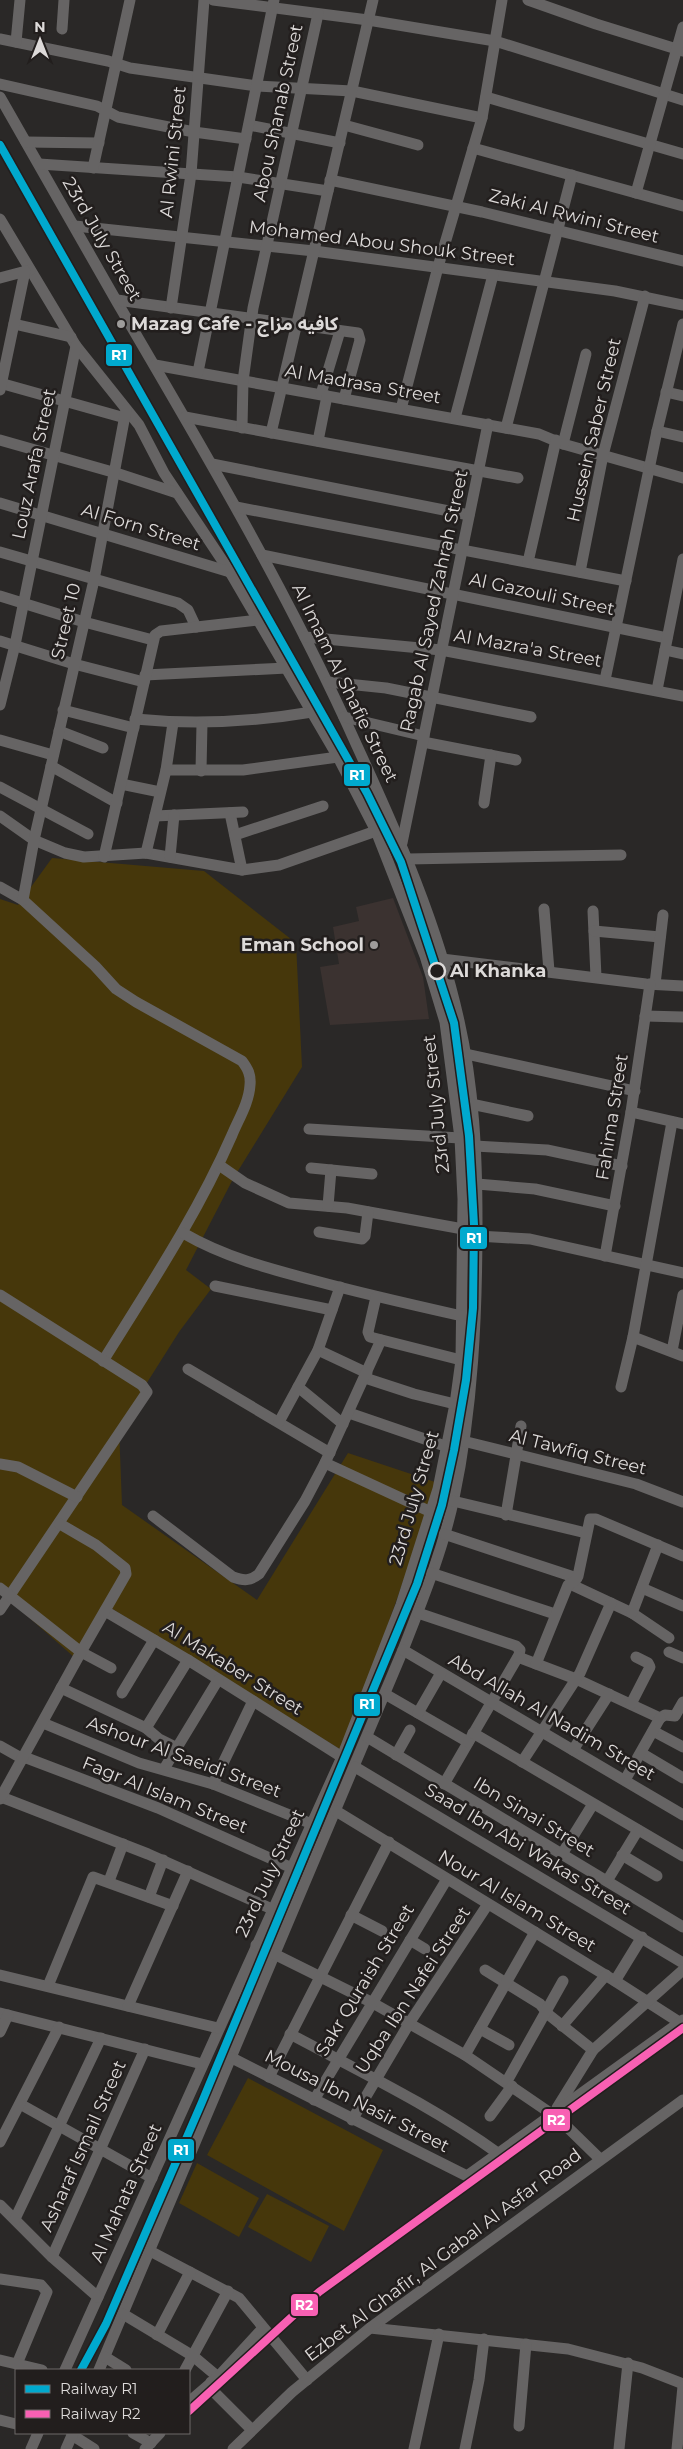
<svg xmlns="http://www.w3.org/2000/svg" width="683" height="2449" viewBox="0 0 683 2449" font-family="Montserrat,'Noto Sans Arabic',sans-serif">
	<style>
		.built { fill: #3b3230 }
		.green { fill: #46370b }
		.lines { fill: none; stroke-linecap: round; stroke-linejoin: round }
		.minor { stroke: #666464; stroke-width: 11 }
		.rail-1-casing { stroke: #221e1d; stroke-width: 11 }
		.rail-2-casing { stroke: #221e1d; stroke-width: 11 }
		.rail-1 { stroke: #00a9ce; stroke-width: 8 }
		.rail-2 { stroke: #f860b3; stroke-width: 8 }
		.poi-dot { fill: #9e9c9b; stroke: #221e1d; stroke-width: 2 }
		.stop-dot { fill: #221e1d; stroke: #dddad9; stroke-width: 2.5 }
		.labels { text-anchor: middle; stroke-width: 5; stroke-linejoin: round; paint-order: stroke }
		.street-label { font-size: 18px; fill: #dddad9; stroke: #221e1d }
		.poi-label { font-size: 18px; font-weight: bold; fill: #dddad9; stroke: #221e1d; text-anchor: start }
		.stop-label { font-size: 18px; font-weight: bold; fill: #dddad9; stroke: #221e1d; text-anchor: start }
		.line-badge { stroke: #221e1d; stroke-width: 2 }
		.badge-label { font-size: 14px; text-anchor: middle; font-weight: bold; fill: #fff }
	</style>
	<rect width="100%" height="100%" fill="#2a2827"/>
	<path class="built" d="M393,898L423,977L429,1019L330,1025L320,967L339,964L333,927L359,921L356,907Z"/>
	<g class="green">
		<path d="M52,858L204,871L296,943L302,1067L233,1179L186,1270L211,1289L179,1332L119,1427L122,1505L257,1600L348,1453L438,1483L343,1751L106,1605L74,1657L0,1592V899L18,905Z"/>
		<path d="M248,2078L383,2150L344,2231L207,2155Z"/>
		<path d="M197,2163L259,2198L239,2237L179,2203Z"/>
		<path d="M267,2194L329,2226L311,2262L248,2227Z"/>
	</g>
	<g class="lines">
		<g class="minor">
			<path d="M213,0L368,20L495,41L683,100"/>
			<path d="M528,0L596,24L683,51"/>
			<path d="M62,29L64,0"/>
			<path d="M0,39L108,61L130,68L257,86L352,91L482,118"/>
			<path d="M16,42L20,0"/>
			<path d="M0,84L97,106L118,117L194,132L246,139"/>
			<path d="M0,97C39,165 78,234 117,302C202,447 288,592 357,746C398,835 438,925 459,1021C474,1087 477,1155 477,1222C477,1315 473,1407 454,1498C443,1550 422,1601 403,1650L99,2370"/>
			<path d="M486,97L683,154"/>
			<path d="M249,125L340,143"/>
			<path d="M344,125L418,145"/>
			<path d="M26,142L99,143"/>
			<path d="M473,148L683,206"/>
			<path d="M39,164L238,177L328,191"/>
			<path d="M93,168L130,0"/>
			<path d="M330,180L482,212L683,261"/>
			<path d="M636,193L683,27"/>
			<path d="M0,219L76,346L139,425L164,473L230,572L338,757L376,831L425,956L445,1022L460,1138L463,1199L461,1360L455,1404L438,1489L401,1605L342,1757L65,2370"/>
			<path d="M75,226L314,251L615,291L683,305"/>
			<path d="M0,278L30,270"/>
			<path d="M117,300L358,333L360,340L344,399"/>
			<path d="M171,308L191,174L204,0"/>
			<path d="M14,324L71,337"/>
			<path d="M155,365L539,434L563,444L683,478"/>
			<path d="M198,372L274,0"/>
			<path d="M0,383L125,418"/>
			<path d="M0,390L25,271"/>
			<path d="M666,392L683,396"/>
			<path d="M321,394L340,331"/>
			<path d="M401,409L438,267L482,118L502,0"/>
			<path d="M185,417L518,478"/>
			<path d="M455,418L493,275"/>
			<path d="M242,428L243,381L253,308L318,14"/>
			<path d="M506,428L572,175"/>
			<path d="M657,431L683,437"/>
			<path d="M271,433L373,0"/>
			<path d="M0,440L116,473L177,493"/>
			<path d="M318,441L327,396"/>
			<path d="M563,444L586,354"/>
			<path d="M212,464L469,515"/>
			<path d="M0,503L230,572"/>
			<path d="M236,507L626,581"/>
			<path d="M0,552L178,603L188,610L196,627"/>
			<path d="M262,555L667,638"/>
			<path d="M528,562L556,440"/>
			<path d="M580,572L603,455L645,296"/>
			<path d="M0,596L84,622L153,640"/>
			<path d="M305,637L441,650L683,696"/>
			<path d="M0,641L74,664L144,682"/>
			<path d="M665,650L683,654"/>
			<path d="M145,675L287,668"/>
			<path d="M605,680L657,431L683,324"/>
			<path d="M328,682L386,688L531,717"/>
			<path d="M657,690L683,559"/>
			<path d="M0,705L15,645L76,346"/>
			<path d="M63,710L134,728"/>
			<path d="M344,717L424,736"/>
			<path d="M135,719C195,725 253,722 312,712"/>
			<path d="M59,731L103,748"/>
			<path d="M0,740L53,755"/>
			<path d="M423,742L516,760"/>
			<path d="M51,766L117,803"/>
			<path d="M166,770H243L338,757"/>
			<path d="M201,771L202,723"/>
			<path d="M121,784L160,792"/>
			<path d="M0,787L88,834"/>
			<path d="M484,803L491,755"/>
			<path d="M230,813L242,870"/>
			<path d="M0,816L34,840L65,853L84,857L146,853L242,870L279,865L376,831"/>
			<path d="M155,816L243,812"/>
			<path d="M235,835L323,806"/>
			<path d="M402,843L488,424"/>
			<path d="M146,853L166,770L173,723"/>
			<path d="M104,857L155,635L161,631L259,620"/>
			<path d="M170,857L174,815"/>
			<path d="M408,859L621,855"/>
			<path d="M0,887L23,900L95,966L116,989L136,1002L242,1061C248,1069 251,1075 250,1085C249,1103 238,1120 232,1135C197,1215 149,1287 103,1361"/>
			<path d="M23,900L34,840L94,580L126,410"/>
			<path d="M544,909L549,971"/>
			<path d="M593,911L596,977"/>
			<path d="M594,931L660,937"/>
			<path d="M442,959L646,984L683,986"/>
			<path d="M655,984L663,915"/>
			<path d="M645,1016L683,1017"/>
			<path d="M466,1054L635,1091"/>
			<path d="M471,1104L528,1116"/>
			<path d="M631,1112L683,1124"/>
			<path d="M309,1129L460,1138"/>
			<path d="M475,1146L547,1150L622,1166"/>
			<path d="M219,1165L245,1183L289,1203L347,1208L463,1229"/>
			<path d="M311,1168L372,1174"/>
			<path d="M477,1184L535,1189L615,1206"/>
			<path d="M328,1206L331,1170"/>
			<path d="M319,1232L362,1239L365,1236L368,1212"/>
			<path d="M183,1233C224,1257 270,1269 316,1281C364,1294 413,1305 462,1316"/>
			<path d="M477,1236L530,1239L683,1273"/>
			<path d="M605,1256L631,1112L650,984"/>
			<path d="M215,1286L332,1310"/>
			<path d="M0,1295L142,1385L147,1392L0,1610"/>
			<path d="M376,1297L368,1332L370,1337L461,1360"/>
			<path d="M633,1337L683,1356"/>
			<path d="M318,1350L367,1373"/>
			<path d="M672,1351L683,1295"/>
			<path d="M188,1369L330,1453"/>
			<path d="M365,1378L414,1394L455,1404"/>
			<path d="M298,1387L343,1424"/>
			<path d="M621,1387L633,1337L672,1122"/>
			<path d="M349,1413L448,1447"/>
			<path d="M279,1422L318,1350L340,1287"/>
			<path d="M463,1441L636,1484L683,1502"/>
			<path d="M325,1463L431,1512"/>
			<path d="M0,1464L18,1467L77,1497"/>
			<path d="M453,1501L586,1533"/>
			<path d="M506,1515L521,1426"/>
			<path d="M153,1516L233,1577C244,1581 250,1581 259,1574L305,1501L325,1463L381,1340"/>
			<path d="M444,1534L577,1578"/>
			<path d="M431,1573L555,1614"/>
			<path d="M570,1584L632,1613L669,1638"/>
			<path d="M0,1588L81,1652L111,1668"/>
			<path d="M642,1588L683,1606"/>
			<path d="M105,1611L188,1660L342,1757"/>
			<path d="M418,1613L516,1646L520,1650L519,1655L444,1784"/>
			<path d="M632,1613L658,1545"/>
			<path d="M403,1650L683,1815"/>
			<path d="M669,1652L683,1658"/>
			<path d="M518,1657L576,1679L660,1718"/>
			<path d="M536,1664L568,1585L575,1581L578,1576L590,1519H596L683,1556"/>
			<path d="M61,1688L146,1728L159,1739L177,1748"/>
			<path d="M122,1693L154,1640"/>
			<path d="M385,1694L468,1742"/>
			<path d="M631,1704L650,1667L648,1663L636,1657"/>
			<path d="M418,1713L441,1673"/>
			<path d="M660,1718L665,1715L675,1716L683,1702"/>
			<path d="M43,1723L139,1763L213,1784L312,1824"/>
			<path d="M146,1728L188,1660"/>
			<path d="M653,1731L683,1747"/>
			<path d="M473,1733L683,1856"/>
			<path d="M367,1737L683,1927"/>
			<path d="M0,1746L23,1759"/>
			<path d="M573,1750L609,1694"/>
			<path d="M641,1753L683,1778"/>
			<path d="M396,1755L410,1730"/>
			<path d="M24,1757L158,1808L292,1868"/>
			<path d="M522,1762L580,1673L611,1603"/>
			<path d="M355,1767L683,1963"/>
			<path d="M164,1769L218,1680"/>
			<path d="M625,1780L660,1718"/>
			<path d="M213,1784L253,1701"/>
			<path d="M1,1797L148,1854L272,1909"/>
			<path d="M0,1799L81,1652L126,1574L125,1568L96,1545L60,1524"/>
			<path d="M336,1811L615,1981L679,2022"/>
			<path d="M562,1854L593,1804"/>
			<path d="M622,1855L657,1876"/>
			<path d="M109,1881L123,1844"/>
			<path d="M607,1881L638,1830"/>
			<path d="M149,1897L163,1860"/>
			<path d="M351,1915L382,1931"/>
			<path d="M410,1940L425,1949"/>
			<path d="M256,1945L371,2002L465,2055L559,2119L600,2159"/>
			<path d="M485,1970L540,2004L549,2015L593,2050L557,2108"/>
			<path d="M0,1975L218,2028"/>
			<path d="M615,1981L642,1937"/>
			<path d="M48,1986L93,1877L173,1906"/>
			<path d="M128,2006L188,1871"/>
			<path d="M0,2013L202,2064"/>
			<path d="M562,2026L606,1975"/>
			<path d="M480,2029L509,2045"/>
			<path d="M0,2032L8,2015"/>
			<path d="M290,2034C361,2072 434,2107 499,2154"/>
			<path d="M593,2050L683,1970"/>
			<path d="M465,2055L535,1932"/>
			<path d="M232,2058L467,2176L683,2020"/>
			<path d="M269,2077L389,1842"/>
			<path d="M507,2081L563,1981"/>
			<path d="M314,2100L447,1879"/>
			<path d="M20,2104L152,2178"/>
			<path d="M490,2116L512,2086"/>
			<path d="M352,2120L410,2022L488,1904"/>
			<path d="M0,2142L59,2027"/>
			<path d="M0,2205L52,2257L98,2297"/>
			<path d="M15,2219L101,2038"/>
			<path d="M150,2251L239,2298L307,2380"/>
			<path d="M52,2257L145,2049"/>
			<path d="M0,2279L41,2285L47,2292L17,2364"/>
			<path d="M123,2314L193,2356L218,2377"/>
			<path d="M370,2328L568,2349L642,2368L683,2384"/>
			<path d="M157,2335L190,2272"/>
			<path d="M105,2357L126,2370"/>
			<path d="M0,2360L42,2370"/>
			<path d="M185,2370L228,2291"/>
			<path d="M211,2382V2389L251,2429"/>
			<path d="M189,2402L218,2377L263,2328"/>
			<path d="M0,2420L16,2424"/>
			<path d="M519,2426L526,2344"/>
			<path d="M133,2433L151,2443"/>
			<path d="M72,2435L94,2449"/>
			<path d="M31,2449L38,2433"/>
			<path d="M66,2449L73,2433"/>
			<path d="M145,2449L160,2433"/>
			<path d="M233,2449L292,2392L370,2328L683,2100"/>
			<path d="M414,2449L439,2334"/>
			<path d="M465,2449L479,2380L484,2339"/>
			<path d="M619,2449L628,2363"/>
			<path d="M677,2449L683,2386"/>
		</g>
		<g class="rail-1-casing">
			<path id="rail-1" d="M0,145L367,793L401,862L454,1023L469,1136L474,1225L473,1308L466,1380L454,1450L442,1505L417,1584L202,2102L106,2324L81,2370"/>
		</g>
		<g class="rail-2-casing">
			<path id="rail-2" d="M189,2411L319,2292L683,2028"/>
		</g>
		<use href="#rail-1" class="rail-1"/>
		<use href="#rail-2" class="rail-2"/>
	</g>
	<g class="poi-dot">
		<circle cx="121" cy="324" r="5"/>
		<circle cx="374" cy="945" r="5"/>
	</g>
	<circle class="stop-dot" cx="437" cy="971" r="8"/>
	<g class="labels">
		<g class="street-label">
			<text transform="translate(278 113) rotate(-78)" y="6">Abou Shanab Street</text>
			<text transform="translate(173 152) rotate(-84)" y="6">Al Rwini Street</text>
			<text transform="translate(574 216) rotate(14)" y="6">Zaki Al Rwini Street</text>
			<text transform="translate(102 239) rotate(60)" y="6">23rd July Street</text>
			<text transform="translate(382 243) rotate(7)" y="6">Mohamed Abou Shouk Street</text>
			<text transform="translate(363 384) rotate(10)" y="6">Al Madrasa Street</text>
			<text transform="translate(594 430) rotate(-77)" y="6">Hussein Saber Street</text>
			<text transform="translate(34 464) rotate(-78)" y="6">Louz Arafa Street</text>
			<text transform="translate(141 527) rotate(17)" y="6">Al Forn Street</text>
			<text transform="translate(542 594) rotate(12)" y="6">Al Gazouli Street</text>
			<text transform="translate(434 601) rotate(-78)" y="6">Ragab Al Sayed Zahrah Street</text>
			<text transform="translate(66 621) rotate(-77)" y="6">Street 10</text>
			<text transform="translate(528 648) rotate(10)" y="6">Al Mazra'a Street</text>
			<text transform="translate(345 683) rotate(64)" y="6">Al Imam Al Shafie Street</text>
			<text transform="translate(436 1104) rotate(-96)" y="6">23rd July Street</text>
			<text transform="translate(612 1117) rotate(-81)" y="6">Fahima Street</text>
			<text transform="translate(578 1452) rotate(14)" y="6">Al Tawfiq Street</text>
			<text transform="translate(414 1498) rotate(-74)" y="6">23rd July Street</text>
			<text transform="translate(233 1668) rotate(32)" y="6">Al Makaber Street</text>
			<text transform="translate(552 1717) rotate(30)" y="6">Abd Allah Al Nadim Street</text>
			<text transform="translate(184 1757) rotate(20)" y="6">Ashour Al Saeidi Street</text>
			<text transform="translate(165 1795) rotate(22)" y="6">Fagr Al Islam Street</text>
			<text transform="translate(534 1817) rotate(31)" y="6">Ibn Sinai Street</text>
			<text transform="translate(528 1849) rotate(31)" y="6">Saad Ibn Abi Wakas Street</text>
			<text transform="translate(270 1873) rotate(-65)" y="6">23rd July Street</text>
			<text transform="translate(517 1901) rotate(31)" y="6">Nour Al Islam Street</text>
			<text transform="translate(365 1980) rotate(-59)" y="6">Sakr Quraish Street</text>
			<text transform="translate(413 1990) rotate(-57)" y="6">Uqba Ibn Nafei Street</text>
			<text transform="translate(357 2101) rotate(27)" y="6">Mousa Ibn Nasir Street</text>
			<text transform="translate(83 2146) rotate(-66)" y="6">Asharaf Ismail Street</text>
			<text transform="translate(126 2193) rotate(-66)" y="6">Al Mahata Street</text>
			<text transform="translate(443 2255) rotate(-37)" y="6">Ezbet Al Ghafir, Al Gabal Al Asfar Road</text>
		</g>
		<g class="poi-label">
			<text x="131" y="330">Mazag Cafe - كافيه مزاج</text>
			<text x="364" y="951" text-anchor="end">Eman School</text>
		</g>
		<g class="stop-label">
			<text x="450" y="977">Al Khanka</text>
		</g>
	</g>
	<g class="line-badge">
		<rect x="105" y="343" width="28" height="24" rx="5" fill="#00a9ce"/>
		<rect x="343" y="763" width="28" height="24" rx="5" fill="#00a9ce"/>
		<rect x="459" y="1226" width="29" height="24" rx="5" fill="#00a9ce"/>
		<rect x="353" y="1693" width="28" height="24" rx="5" fill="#00a9ce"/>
		<rect x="542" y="2108" width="29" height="24" rx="5" fill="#f860b3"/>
		<rect x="167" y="2138" width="28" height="24" rx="5" fill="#00a9ce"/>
		<rect x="290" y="2293" width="29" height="24" rx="5" fill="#f860b3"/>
	</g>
	<g class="badge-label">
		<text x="119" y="360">R1</text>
		<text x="357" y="780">R1</text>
		<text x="474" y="1243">R1</text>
		<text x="367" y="1709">R1</text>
		<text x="556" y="2125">R2</text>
		<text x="181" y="2155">R1</text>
		<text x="304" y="2310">R2</text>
	</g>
	<rect x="15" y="2369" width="175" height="65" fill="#221e1d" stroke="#6d6968"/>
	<rect x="25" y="2385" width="25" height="8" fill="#00a9ce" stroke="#6d6968"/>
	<text x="60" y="2394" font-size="15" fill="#dddad9">Railway R1</text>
	<rect x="25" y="2410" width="25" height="8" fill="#f860b3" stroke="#6d6968"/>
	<text x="60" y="2419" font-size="15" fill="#dddad9">Railway R2</text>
	<g transform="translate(40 40)" stroke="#221e1d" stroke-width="4" paint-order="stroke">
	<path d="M0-4L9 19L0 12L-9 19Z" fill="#dddad9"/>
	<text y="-8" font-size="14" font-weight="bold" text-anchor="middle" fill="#dddad9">N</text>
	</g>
</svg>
